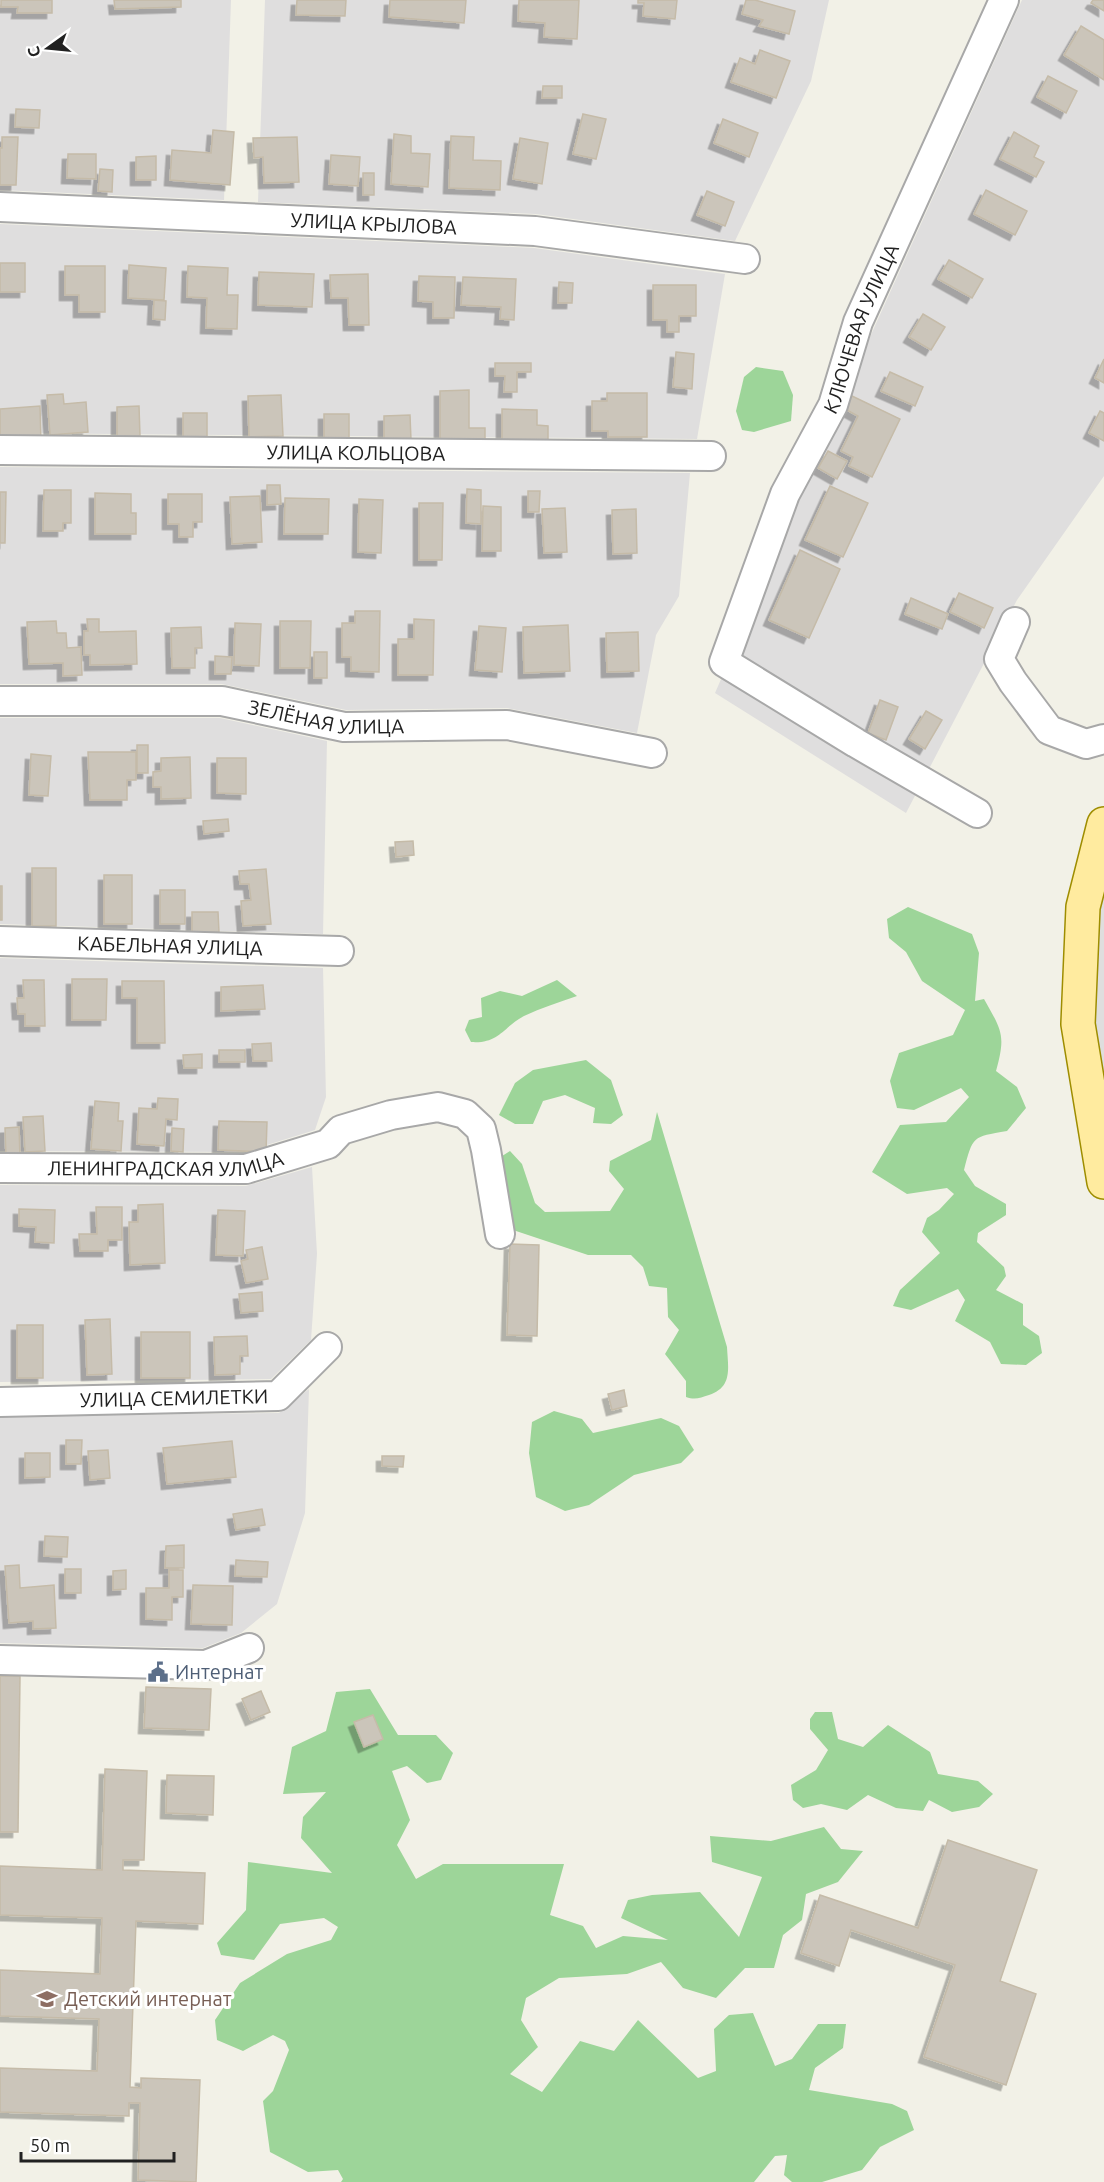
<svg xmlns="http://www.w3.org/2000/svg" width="1104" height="2182" viewBox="0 0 1104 2182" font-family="Ubuntu,sans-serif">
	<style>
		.residential { fill: #dfdede }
		.forest { fill: #9dd599 }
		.building { fill: #cbc5ba; stroke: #c5bba8; stroke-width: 1.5; filter: url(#shadow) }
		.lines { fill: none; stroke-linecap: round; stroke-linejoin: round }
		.minor-casing { stroke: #a8a8a8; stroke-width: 32 }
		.major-casing { stroke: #9e8d00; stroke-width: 36 }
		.minor { stroke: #fff; stroke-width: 28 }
		.major { stroke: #ffeb9f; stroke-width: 33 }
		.labels { text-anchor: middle; stroke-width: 6; stroke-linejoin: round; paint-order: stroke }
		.street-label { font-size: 20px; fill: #212121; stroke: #fff }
		.service-label { font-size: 20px; fill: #4e5e75; stroke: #fff; text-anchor: start }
		.education-label { font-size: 20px; fill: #785e54; stroke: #fff; text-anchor: start }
	</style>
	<defs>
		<filter id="shadow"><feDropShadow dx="-5.5" dy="5.5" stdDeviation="0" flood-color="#0004"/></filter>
	</defs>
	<rect width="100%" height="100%" fill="#f2f1e7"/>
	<g class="residential">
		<path d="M0,0H231L224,200L0,190Z"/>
		<path d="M265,0H829L811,81L735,241L536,214L258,202Z"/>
		<path d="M1022,0H1104V476L1017,600L906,813L715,693L874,328Z"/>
		<path d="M0,224L534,248L725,274L697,439L0,433Z"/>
		<path d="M0,467L690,473L679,596L656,635L637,733L507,708L346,710L222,684H0Z"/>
		<path d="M0,718H220L327,741L323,934L0,924Z"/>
		<path d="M1104,853V1140L1085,1031Z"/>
		<path d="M0,958L323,968L326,1097L315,1130L244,1152L0,1151Z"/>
		<path d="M312,1167L317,1254L311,1340L271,1379L0,1382V1185L246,1186Z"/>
		<path d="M309,1389L305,1513L277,1604L241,1633L203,1648L0,1643V1416L279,1413Z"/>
	</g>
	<g class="forest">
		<path d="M756,367L783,371L793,395L791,421L754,432L742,430L736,411L744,377Z"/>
		<path d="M908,907L972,934L979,953L975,1001L984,999C1002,1031 1006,1035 996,1071L1017,1087L1026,1108L1007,1131C972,1137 973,1136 964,1170L975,1186L1006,1204V1215L978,1233L977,1242L1004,1267L1006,1276L996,1290L1023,1304V1325L1039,1336L1042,1353L1026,1365L1001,1364L990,1342L955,1321L965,1300L958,1289L911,1310L893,1306L900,1290L940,1253L922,1232L927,1218L939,1210L954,1194L947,1188L907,1194L872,1172L900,1125L946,1122L969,1097L961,1088L914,1110L897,1108L890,1081L899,1053L953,1035L965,1010L922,981L906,952L889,938L887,919Z"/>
		<path d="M557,980L577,996C560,1002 541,1008 524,1016C503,1027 499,1044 471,1042L465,1030L469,1020L482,1017L481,998L500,991L522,996Z"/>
		<path d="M586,1060L611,1080L623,1115L611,1124L593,1123L595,1108L565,1095L543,1101L533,1124H515L499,1115L515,1083L533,1070Z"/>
		<path d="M657,1112L727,1347C728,1368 733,1387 709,1395C700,1398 695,1400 686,1397V1381L665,1354L679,1330L668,1317L667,1288L649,1286L643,1267L631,1255H588L513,1230L499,1158L510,1151L522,1164L535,1203L545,1212L610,1211L624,1189L609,1171L610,1161L651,1140Z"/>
		<path d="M554,1411L582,1419L593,1433L661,1418L679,1426L694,1450L681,1463L634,1475L589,1505L565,1511L536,1497L529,1453L532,1422Z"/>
		<path d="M370,1689L398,1735H436L453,1753L441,1780L427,1783L407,1766L392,1771L410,1820L397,1845L416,1879L443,1864H564L550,1915L583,1926L596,1948L623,1936L668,1940L621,1918L628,1900L652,1895L700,1892L739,1937L762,1877L712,1862L710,1836L771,1841L824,1827L841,1849L863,1851L838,1882L806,1894L802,1920L783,1935L774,1968H745L716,1998L683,1988L661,1962L627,1974L559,1978L526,1998L521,2020L538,2047L510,2074L542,2092L580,2041L614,2051L638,2020L698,2078L716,2071L714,2029L729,2015L753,2013L775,2066L792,2059L818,2024H846L843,2048L815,2068L809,2090L892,2104L907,2111L914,2130L880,2147L862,2170L822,2182H792L784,2175L787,2155L775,2156L754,2182H341L343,2179L338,2170L308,2172L270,2152L263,2101L273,2091L289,2050L285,2041L273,2035L243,2051L217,2040L215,2020L240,1983L287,1954L331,1940L338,1927L324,1918L280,1924L254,1960L221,1955L217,1943L246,1910L248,1862L332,1873L301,1838L303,1817L326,1792L283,1794L292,1747L326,1731L336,1692Z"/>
		<path d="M815,1712H832L838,1739L863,1747L888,1725L930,1752L938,1774L978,1781L993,1794L979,1807L952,1812L929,1800L923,1811L896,1808L868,1795L847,1810L821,1804L803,1808L793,1800L791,1785L816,1770L828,1750L810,1729V1719Z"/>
	</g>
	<g class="building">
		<path d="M1,0H52V13H17L18,7H1Z"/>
		<path d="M114,0H181V7L115,9Z"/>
		<path d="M297,0H346L345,16L296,15Z"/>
		<path d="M390,0H466L464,23L389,17Z"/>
		<path d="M519,0H579L577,39L544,37L545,23L518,21Z"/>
		<path d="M638,0H677L675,19L643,16L644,3H638Z"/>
		<path d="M746,0H755L795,11L789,34L759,26L763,20L742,14Z"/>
		<path d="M1093,0H1104V11L1091,3Z"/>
		<path d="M1081,26L1104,40V80L1064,55Z"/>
		<path d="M760,50L790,61L776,98L731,82L740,58L755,64Z"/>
		<path d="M1048,76L1077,91L1066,113L1037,97Z"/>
		<path d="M543,86H562V98H542Z"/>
		<path d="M16,109L40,110L39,128L15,127Z"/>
		<path d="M583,114L606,119L596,159L573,154Z"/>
		<path d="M723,119L758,133L749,157L714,143Z"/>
		<path d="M213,130L234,132L230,185L170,180L172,150L211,153Z"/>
		<path d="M1014,132L1039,146L1034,157L1044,162L1036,177L1000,159Z"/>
		<path d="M394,134L411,136V153L430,154L428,187L391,184Z"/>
		<path d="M451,136L474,137L473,160L501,161L500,190L449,188Z"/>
		<path d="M2,137H18L16,185H0V148H2Z"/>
		<path d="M297,137L299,182L264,183L263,157L254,158L253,138Z"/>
		<path d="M520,138L548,143L542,184L513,179Z"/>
		<path d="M68,154H96V179L67,178Z"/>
		<path d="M331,155L360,157L358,186L329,184Z"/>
		<path d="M156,156V180H136V157Z"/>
		<path d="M100,169L113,170L112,192L98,191Z"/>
		<rect x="363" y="173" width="11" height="22"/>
		<path d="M986,190L1027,211L1015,235L974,214Z"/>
		<path d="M707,191L734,202L725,226L697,215Z"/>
		<path d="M949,260L983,279L972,298L938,279Z"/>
		<rect x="0" y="263" width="25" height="29"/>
		<path d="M129,265L166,268L164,300L128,298Z"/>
		<path d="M65,266H105V312H79V295H65Z"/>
		<path d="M188,266L228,268L227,295H238L237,329L206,328L207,298L187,297Z"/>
		<path d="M259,272L314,274L312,307L258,305Z"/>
		<path d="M368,274L369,325H349L348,298H331L330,275Z"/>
		<path d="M419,276L455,277L454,318H433V302L418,301Z"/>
		<path d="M463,277L516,279L514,320L500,319L501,307L461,305Z"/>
		<path d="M559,282L573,283L572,303H558Z"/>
		<path d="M653,285H696V316H679V332H667V320H653Z"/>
		<path d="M154,300L166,301L165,320L153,319Z"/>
		<path d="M923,314L945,327L931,350L909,337Z"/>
		<path d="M676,352L694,354L692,389L673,387Z"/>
		<path d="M1104,359V383L1095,378Z"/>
		<path d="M495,363H531V372H517V392H504L505,376H495Z"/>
		<path d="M890,372L923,387L915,406L881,391Z"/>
		<path d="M469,390V428H485V449H462V439H440V391Z"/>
		<path d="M607,393H647V437H608V431H592V401H607Z"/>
		<path d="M63,394L64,404L86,402L88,432L50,435L47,395Z"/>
		<path d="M281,395L283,436L249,437L248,396Z"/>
		<path d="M852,396L900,419L872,477L849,466L853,457L841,451L858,416L845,409Z"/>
		<path d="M40,406L41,443L0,438V409Z"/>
		<path d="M139,406L140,436H117V407Z"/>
		<path d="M502,409L537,410V425L548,426V441L502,440Z"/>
		<path d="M1100,411L1104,413V441L1089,433Z"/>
		<rect x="183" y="413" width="24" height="26"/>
		<rect x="324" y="414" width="25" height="25"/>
		<path d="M410,415L411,440H384V416Z"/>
		<path d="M828,451L847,461L837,479L818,468Z"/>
		<path d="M267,485H280L281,504L267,505Z"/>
		<path d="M830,486L868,503L843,557L805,540Z"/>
		<path d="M467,489L481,490V524L466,523Z"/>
		<path d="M44,490H71V523H63V531H43Z"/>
		<path d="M528,491H540L539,512H528Z"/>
		<path d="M0,492H6L5,543H0Z"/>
		<path d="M95,493L131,494V513H136V534H95Z"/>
		<path d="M168,494H202V522H193V537H179V524H168Z"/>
		<path d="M260,496L262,542L232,544L230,497Z"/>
		<path d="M285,498L329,499L328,534H284Z"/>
		<path d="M359,499L383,500L381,553L358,552Z"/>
		<path d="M419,503H443L442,560H419Z"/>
		<path d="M483,506L501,507V551H482Z"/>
		<path d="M565,508L567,552L544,553L542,509Z"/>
		<path d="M636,509L637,553L613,554L612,510Z"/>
		<path d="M800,550L840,569L809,638L769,620Z"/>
		<path d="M959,593L993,608L984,628L950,612Z"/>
		<path d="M911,598L948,614L942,629L905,614Z"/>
		<path d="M355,611H380L379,672L351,671V657H342V623H355Z"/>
		<path d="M87,619H99V632L136,631L137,664L90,665V655H84V631H88Z"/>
		<path d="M414,619L434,620L433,675H398V639H414Z"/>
		<path d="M56,621L57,633H66L67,648L81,647L82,675L63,676V663L29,664L27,622Z"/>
		<path d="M280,621H311L310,668H280Z"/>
		<path d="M235,623L261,624L259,666L234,665Z"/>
		<path d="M568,625L570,671L524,673L523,627Z"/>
		<path d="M479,626L506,628L502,672L475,670Z"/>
		<path d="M201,627L202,648H195V668H172L171,628Z"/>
		<path d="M638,632L639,671L607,672L606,633Z"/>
		<rect x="314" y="652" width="13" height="26"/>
		<path d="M215,656L232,657L231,674H215Z"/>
		<path d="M880,700L898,707L886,740L868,733Z"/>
		<path d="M926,711L942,720L925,749L909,739Z"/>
		<rect x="137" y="745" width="11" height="28"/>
		<path d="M88,752H136V780H127V800H90Z"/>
		<path d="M31,754L51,756L48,796L29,795Z"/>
		<path d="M190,757L191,798L161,799V787H153V772L161,771V758Z"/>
		<path d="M217,758H246V794L217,793Z"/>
		<path d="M228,819L229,831L204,834L203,821Z"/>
		<path d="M413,841L414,855L396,857L395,842Z"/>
		<rect x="32" y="868" width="24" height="58"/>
		<path d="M266,869L271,924L243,926L241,901L251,900L249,884H240L239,871Z"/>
		<rect x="104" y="875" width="28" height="49"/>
		<rect x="0" y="886" width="2" height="34"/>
		<rect x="160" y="890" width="25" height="34"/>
		<path d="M192,912H218L219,932L192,933Z"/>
		<path d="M72,979H107L106,1020H72Z"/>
		<path d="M23,980H44L45,1026H25V1014H18L17,998H24Z"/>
		<path d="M122,981H164L165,1043H137V998H122Z"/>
		<path d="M263,985L265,1009L221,1011V987Z"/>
		<path d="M271,1043L272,1061H253L252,1044Z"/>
		<rect x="219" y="1050" width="26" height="12"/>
		<path d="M202,1054V1068H184L183,1055Z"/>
		<path d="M158,1098L178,1099L177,1120L166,1119L164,1146L137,1144L139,1108L157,1109Z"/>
		<path d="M95,1101L119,1103L118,1121H123L121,1151L91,1149Z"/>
		<path d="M43,1116L45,1151L25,1152L23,1117Z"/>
		<path d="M219,1121L267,1122L266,1152L218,1150Z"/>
		<path d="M19,1127L20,1157H6L5,1128Z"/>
		<path d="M172,1128L184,1129L183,1152L171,1151Z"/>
		<path d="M163,1204L165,1263L130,1265L129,1222H138V1205Z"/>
		<path d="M96,1207H122V1240H108V1251H80L79,1234H97Z"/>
		<path d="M19,1209L55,1210L54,1243L35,1242L36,1227L19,1226Z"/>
		<path d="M218,1210L245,1211L243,1256L216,1255Z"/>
		<path d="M510,1244L539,1245L537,1336L507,1335Z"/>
		<path d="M262,1247L268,1279L246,1283L241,1261L248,1259L246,1250Z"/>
		<path d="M262,1292L263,1311L241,1313L239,1294Z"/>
		<path d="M110,1319L112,1374L87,1375L85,1320Z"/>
		<rect x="17" y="1325" width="26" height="53"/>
		<rect x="141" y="1332" width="49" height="46"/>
		<path d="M247,1336L248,1356H240V1374L215,1375L214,1337Z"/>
		<path d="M624,1390L627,1406L612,1410L608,1394Z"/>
		<path d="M66,1440H82L81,1464H66Z"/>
		<path d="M232,1441L236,1477L167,1484L163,1448Z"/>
		<path d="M108,1450L110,1478L90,1480L88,1451Z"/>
		<path d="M25,1453H50V1477L25,1478Z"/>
		<path d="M382,1456H404L403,1467L382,1466Z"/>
		<path d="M262,1509L265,1525L236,1530L233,1514Z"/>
		<path d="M45,1536L68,1537L67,1557L44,1556Z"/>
		<path d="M184,1545V1568H165L166,1546Z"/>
		<path d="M236,1560L268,1562L267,1577L235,1576Z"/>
		<path d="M19,1565L20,1588L54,1585L56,1628L33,1629V1621L9,1623L5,1566Z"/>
		<rect x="65" y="1569" width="16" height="24"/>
		<path d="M126,1570V1589L113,1590V1571Z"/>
		<path d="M169,1570H183V1597H172V1620L146,1619V1588H169Z"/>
		<path d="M193,1585L233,1586L232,1625L191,1624Z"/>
		<path d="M0,1676H20L18,1832H0Z"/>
		<path d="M146,1687L211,1689L209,1730L144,1728Z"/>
		<path d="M261,1691L270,1712L251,1720L242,1699Z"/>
		<path d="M373,1715L383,1739L364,1747L354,1722Z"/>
		<path d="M105,1769L147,1771L144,1860H123V1870L205,1873L203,1924L136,1921L130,2087L141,2088V2078L200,2080L196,2182L138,2180L140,2103H129V2116L0,2112V2068L97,2071L99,2019L0,2016V1970L100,1974L102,1918L0,1915V1866L102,1870Z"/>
		<path d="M167,1775L214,1776L213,1815L166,1813Z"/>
		<path d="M948,1840L1037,1870L1000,1981L1036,1994L1006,2085L924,2057L955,1965L851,1930L839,1966L801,1953L820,1895L918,1928Z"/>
	</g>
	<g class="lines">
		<g class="minor-casing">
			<g id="minor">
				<path id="s1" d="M0,207L535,231L745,259"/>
				<path id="s2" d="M0,450L711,456"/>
				<path d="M1015,622L999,659L1013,682L1049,730L1086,744L1104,739"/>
				<path id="s3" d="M0,701H222L344,727L507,725L652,753"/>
				<path id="s4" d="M977,813L856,743L724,662L785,494L833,405L858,322L1004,0"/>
				<path id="s5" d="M0,941L339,951"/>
				<path id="s6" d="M0,1168L246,1169L328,1144L341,1130L391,1115L438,1107L465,1114L481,1129L486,1150L500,1234"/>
				<path id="s7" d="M0,1402L278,1396L327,1347"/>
				<path d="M0,1660L206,1665L249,1648"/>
			</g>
		</g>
		<g class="major-casing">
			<path id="major" d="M1104,824L1083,907L1078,1024L1104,1182"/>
		</g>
		<use href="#minor" class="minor"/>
		<use href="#major" class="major"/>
	</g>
	<defs>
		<g id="civic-bare" transform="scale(1.62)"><path d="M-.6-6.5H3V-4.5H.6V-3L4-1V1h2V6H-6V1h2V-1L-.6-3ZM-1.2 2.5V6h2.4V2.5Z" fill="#5c6f8a" stroke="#fff" stroke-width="2.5" paint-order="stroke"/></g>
		<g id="school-bare" transform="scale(1.62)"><path d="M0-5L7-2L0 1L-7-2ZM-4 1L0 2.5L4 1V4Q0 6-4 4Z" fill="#8d6e63" stroke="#fff" stroke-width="2.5" paint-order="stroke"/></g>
	</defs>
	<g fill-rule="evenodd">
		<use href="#civic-bare" x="158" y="1672"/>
		<use href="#school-bare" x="47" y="1999"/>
	</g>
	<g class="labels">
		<g class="street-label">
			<text dy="7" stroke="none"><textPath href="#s1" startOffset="374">УЛИЦА КРЫЛОВА</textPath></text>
			<text dy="7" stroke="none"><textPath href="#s4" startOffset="656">КЛЮЧЕВАЯ УЛИЦА</textPath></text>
			<text dy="7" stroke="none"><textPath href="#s2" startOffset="356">УЛИЦА КОЛЬЦОВА</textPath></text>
			<text dy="7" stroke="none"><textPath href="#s3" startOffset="328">ЗЕЛЁНАЯ УЛИЦА</textPath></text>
			<text dy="7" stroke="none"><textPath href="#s5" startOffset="170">КАБЕЛЬНАЯ УЛИЦА</textPath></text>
			<text dy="7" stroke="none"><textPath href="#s6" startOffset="166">ЛЕНИНГРАДСКАЯ УЛИЦА</textPath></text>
			<text dy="7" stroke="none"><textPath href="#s7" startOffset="174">УЛИЦА СЕМИЛЕТКИ</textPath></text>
		</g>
		<g class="service-label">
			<text x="175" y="1679">Интернат</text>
		</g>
		<g class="education-label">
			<text x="64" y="2006">Детский интернат</text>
		</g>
	</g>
	<g transform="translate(48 48) rotate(255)" stroke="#ffffff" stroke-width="4.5" paint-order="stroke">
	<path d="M0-4.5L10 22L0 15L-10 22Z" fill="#212121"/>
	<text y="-9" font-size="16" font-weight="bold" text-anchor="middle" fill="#212121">С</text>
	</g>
	<path d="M21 2152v9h153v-9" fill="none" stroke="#212121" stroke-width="3"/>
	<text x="30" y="2152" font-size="18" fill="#212121" stroke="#ffffff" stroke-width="4.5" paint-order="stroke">50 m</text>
</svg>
